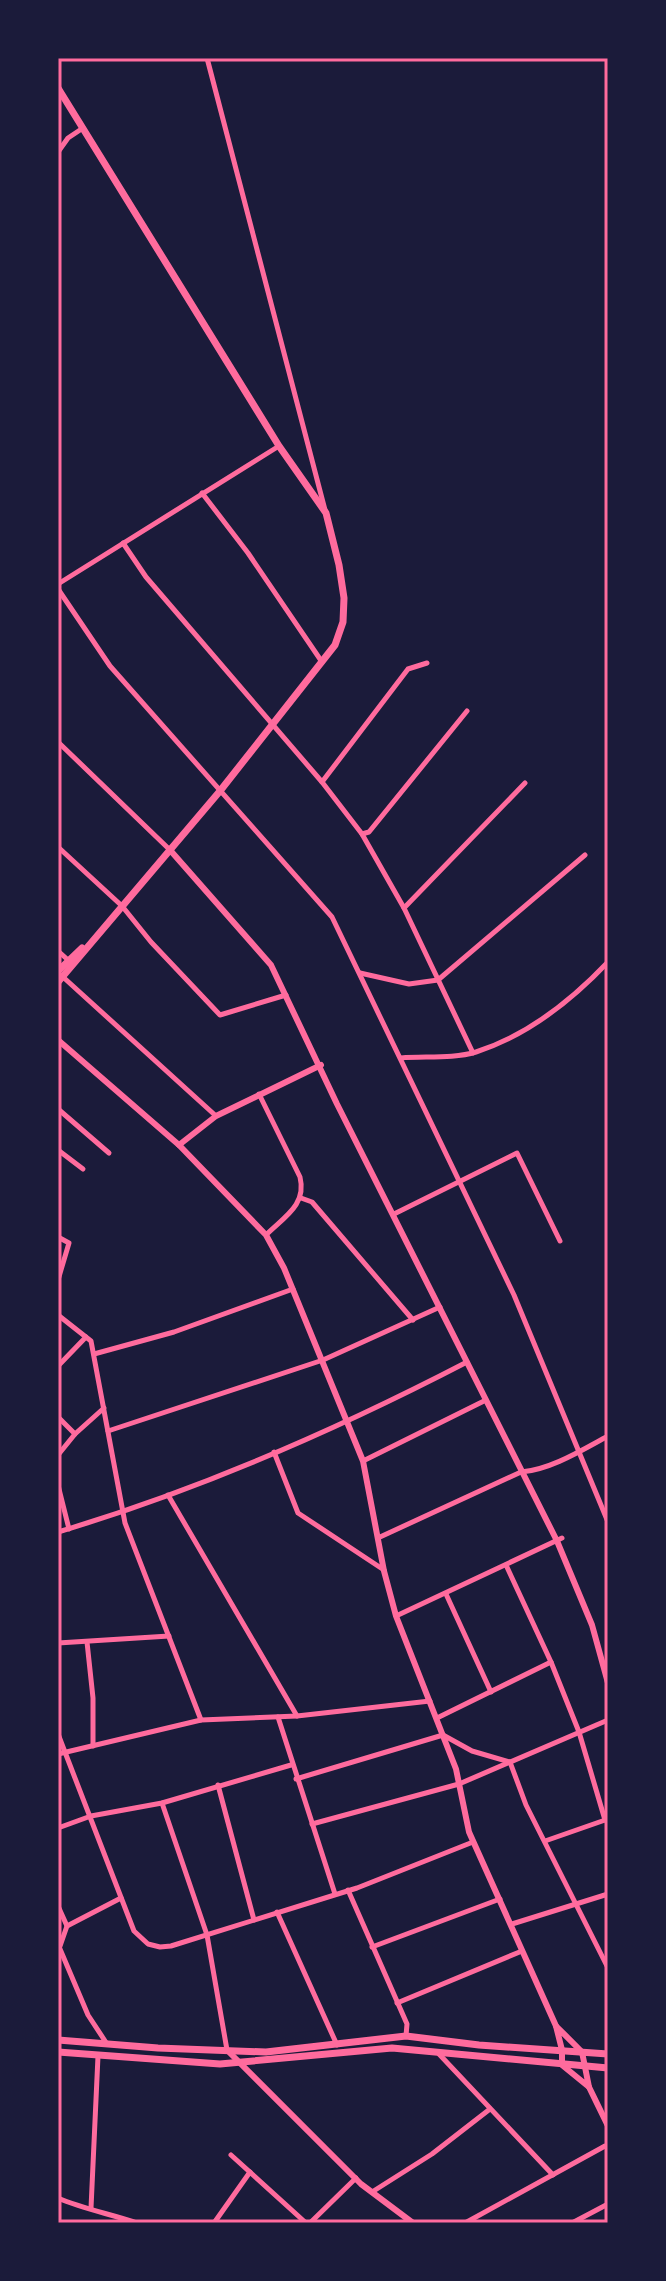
<svg xmlns="http://www.w3.org/2000/svg" width="666" height="2281" viewBox="0 0 666 2281" font-family="'Source Sans 3',sans-serif">
	<style>
		.lines { fill: none; stroke-linecap: round; stroke-linejoin: round }
		.minor { stroke: #ff6b9d; stroke-width: 5 }
		.tertiary { stroke: #ff6b9d; stroke-width: 6 }
		.secondary { stroke: #ff6b9d; stroke-width: 7 }
		.neatline { fill: none; stroke: #ff6b9d; stroke-width: 3 }
	</style>
	<rect width="100%" height="100%" fill="#1b1b3a"/>
	<g class="lines">
		<g class="minor">
			<path d="M207,58L325,510"/>
			<path d="M58,152L68,138L83,128"/>
			<path d="M202,493L248,553L322,662"/>
			<path d="M123,543L146,577L322,782L362,834L404,908"/>
			<path d="M58,584L279,446"/>
			<path d="M58,589L110,666L332,917L514,1295L608,1522"/>
			<path d="M58,742L170,850"/>
			<path d="M322,782L408,669L427,663"/>
			<path d="M362,834L369,832L467,711"/>
			<path d="M58,847L122,906L151,942L220,1015L286,995"/>
			<path d="M58,951L68,960"/>
			<path d="M360,973L409,984L438,980L585,855"/>
			<path d="M63,977L216,1116"/>
			<path d="M473,1053L404,908L525,783"/>
			<path d="M401,1058C425,1056 453,1059 476,1052C526,1036 572,1000 608,962"/>
			<path d="M259,1094L300,1177C307,1205 284,1217 266,1235"/>
			<path d="M58,1109L109,1153"/>
			<path d="M58,1150L83,1169"/>
			<path d="M301,1198L312,1202L413,1320"/>
			<path d="M394,1214L517,1153L560,1241"/>
			<path d="M58,1237L69,1243L58,1280"/>
			<path d="M58,1315L91,1341L125,1523L201,1720"/>
			<path d="M94,1354L174,1332L293,1289"/>
			<path d="M58,1366L86,1337"/>
			<path d="M58,1417L75,1434"/>
			<path d="M108,1431L323,1360L440,1307"/>
			<path d="M274,1452L298,1513L384,1570"/>
			<path d="M58,1455L75,1434L104,1408"/>
			<path d="M363,1461L486,1400"/>
			<path d="M58,1485L69,1529"/>
			<path d="M168,1495L297,1716"/>
			<path d="M58,1532C199,1490 336,1430 467,1362"/>
			<path d="M380,1537L521,1472C550,1470 582,1450 608,1436"/>
			<path d="M506,1565L551,1662L579,1732L605,1820"/>
			<path d="M446,1594L491,1692"/>
			<path d="M396,1616L562,1538"/>
			<path d="M87,1642L93,1698V1746"/>
			<path d="M58,1643L169,1636"/>
			<path d="M278,1717L335,1894"/>
			<path d="M437,1718L551,1662"/>
			<path d="M58,1734L134,1931L148,1944L160,1947L171,1946L357,1888L473,1842"/>
			<path d="M58,1754L201,1720L297,1716L430,1701"/>
			<path d="M296,1779L443,1735L472,1751L510,1762L526,1805L608,1968"/>
			<path d="M218,1785L254,1920"/>
			<path d="M162,1803L207,1935L227,2050"/>
			<path d="M312,1824L459,1784L608,1720"/>
			<path d="M58,1828L91,1816L162,1803L291,1765"/>
			<path d="M545,1841L608,1819"/>
			<path d="M348,1890L407,2024L406,2036"/>
			<path d="M58,1906L67,1926"/>
			<path d="M277,1912L337,2045"/>
			<path d="M512,1924L608,1894"/>
			<path d="M372,1947L500,1899"/>
			<path d="M59,1949L67,1926L121,1898"/>
			<path d="M60,1949L88,2015L107,2044"/>
			<path d="M397,2003L522,1951"/>
			<path d="M439,2054L553,2175"/>
			<path d="M231,2155L306,2223"/>
			<path d="M372,2192L432,2154L490,2109"/>
			<path d="M58,2198C83,2209 111,2214 137,2223"/>
			<path d="M91,2208L98,2056"/>
			<path d="M214,2223L250,2172"/>
			<path d="M310,2223L356,2178"/>
			<path d="M465,2223L605,2146L608,2147"/>
			<path d="M572,2223L608,2204"/>
		</g>
		<g class="tertiary">
			<path d="M170,850L271,965L337,1104L557,1541L592,1625L608,1683"/>
			<path d="M58,1040L179,1145L266,1235L284,1268L363,1461L384,1571L396,1616L456,1769L469,1832L556,2026"/>
			<path d="M179,1145L216,1116L321,1065"/>
			<path d="M556,2026L582,2052L589,2087L562,2065V2050Z"/>
			<path d="M228,2051L361,2184L413,2223"/>
			<path d="M589,2087L608,2126"/>
		</g>
		<g class="secondary">
			<path d="M58,88L279,446L326,513L339,565L344,598L343,622L335,645L220,791L58,982"/>
			<path d="M58,971L82,948"/>
			<path d="M58,2040L158,2048L266,2052L406,2036L479,2045L608,2054"/>
			<path d="M58,2052L220,2064L392,2048L608,2068"/>
		</g>
	</g>
	<rect width="666" height="2281" fill="none" stroke="#1b1b3a" stroke-width="120"/>
	<rect x="60" y="60" width="546" height="2161" class="neatline"/>
</svg>
